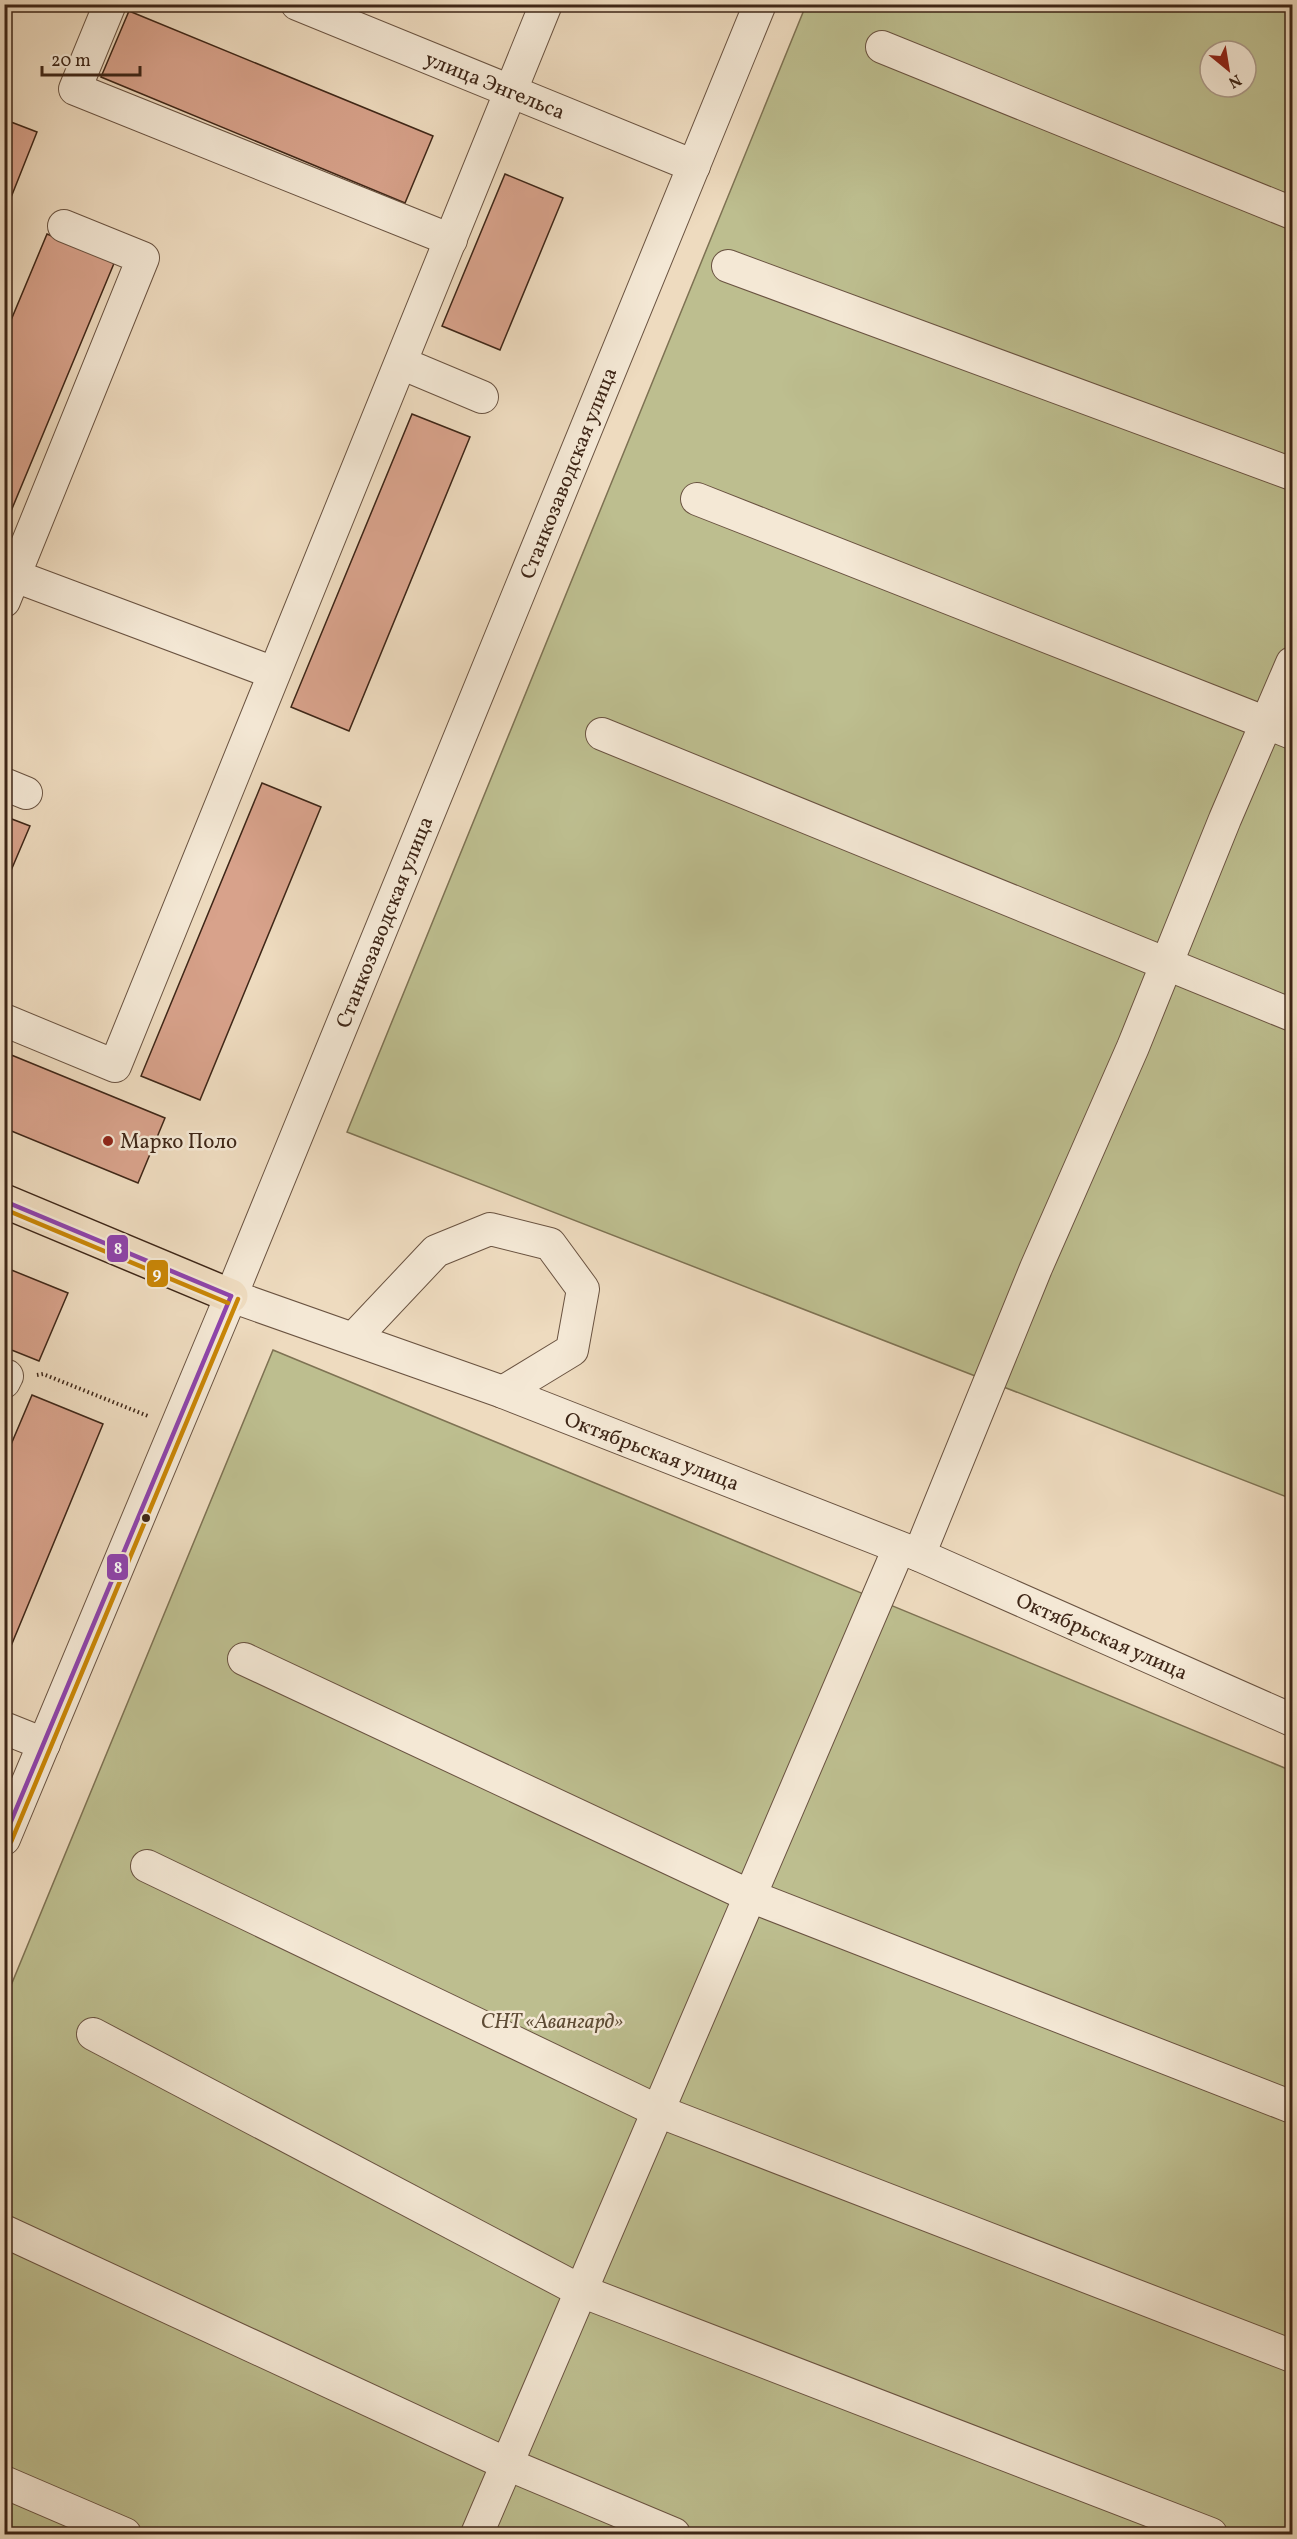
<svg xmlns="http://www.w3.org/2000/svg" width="1297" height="2539" viewBox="0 0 1297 2539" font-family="Vollkorn,serif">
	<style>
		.green { fill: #bdbe8f; stroke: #7e7253; stroke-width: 1.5; fill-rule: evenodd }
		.building { fill: #d8a28b; stroke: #3e2617; stroke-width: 1.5 }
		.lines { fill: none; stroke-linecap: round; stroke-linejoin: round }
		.minor-casing { stroke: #6a5341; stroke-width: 34 }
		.major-casing { stroke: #3e2617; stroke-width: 36 }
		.path { stroke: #3e2617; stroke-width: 4; stroke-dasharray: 1.5 3; stroke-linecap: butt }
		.minor { stroke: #f4e8d5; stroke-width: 32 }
		.major { stroke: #eedbbf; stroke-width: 33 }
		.bus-1-casing { stroke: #f4e8d5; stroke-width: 9 }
		.bus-2-casing { stroke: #f4e8d5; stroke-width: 9 }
		.bus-1 { stroke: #8e44ad; stroke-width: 4.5 }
		.bus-2 { stroke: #c98606; stroke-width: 4.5 }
		.poi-dot { fill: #8f2418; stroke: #f4e8d5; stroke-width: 2 }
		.bus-dot { fill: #3e2617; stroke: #f4e8d5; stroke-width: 2 }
		.labels { text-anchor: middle; stroke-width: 5; stroke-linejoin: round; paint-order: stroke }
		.street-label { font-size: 21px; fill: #3e2617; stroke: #f4e8d5 }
		.poi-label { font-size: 21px; fill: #3e2617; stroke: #f4e8d5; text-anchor: start }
		.park-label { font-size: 21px; font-style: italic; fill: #5e4c35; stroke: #f4e8d5 }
		.line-badge { stroke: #f4e8d5; stroke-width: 2 }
		.badge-label { font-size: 16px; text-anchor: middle; font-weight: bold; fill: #fff }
	</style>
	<rect width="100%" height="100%" fill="#eedbbf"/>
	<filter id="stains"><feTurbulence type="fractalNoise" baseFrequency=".00333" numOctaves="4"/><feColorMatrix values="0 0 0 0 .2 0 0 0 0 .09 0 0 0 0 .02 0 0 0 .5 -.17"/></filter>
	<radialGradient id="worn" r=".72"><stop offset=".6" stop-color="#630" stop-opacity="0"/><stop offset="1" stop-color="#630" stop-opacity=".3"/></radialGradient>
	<g class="green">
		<path d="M806,5H1292V1499L347,1132ZM1210,51H1246V87H1210Z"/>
		<path d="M273,1350L1292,1771V2534H5V2000Z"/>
	</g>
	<g class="building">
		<path d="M129,11L433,136L405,203L101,77Z"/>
		<path d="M11,122L37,132L4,215V139Z"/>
		<path d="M505,174L563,198L500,350L442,326Z"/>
		<path d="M47,234L115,261L4,528V337Z"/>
		<path d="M412,414L470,437L349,731L291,707Z"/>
		<path d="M262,783L321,807L200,1100L141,1076Z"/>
		<path d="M4,816L30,826L4,887Z"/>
		<path d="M4,1052L165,1118L138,1183L4,1128Z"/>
		<path d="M4,1267L68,1293L39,1361L4,1347Z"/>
		<path d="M32,1395L103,1424L4,1663V1461Z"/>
	</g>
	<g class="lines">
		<g class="minor-casing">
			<g id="minor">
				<path d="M110,4L75,89L451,240"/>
				<path d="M297,4L694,166"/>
				<path d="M882,47L1292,213"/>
				<path d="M728,266L1292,474"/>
				<path d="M401,363L482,397"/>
				<path d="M697,499L1292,733"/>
				<path d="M15,576L274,673"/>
				<path d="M4,601L143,258L64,226"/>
				<path d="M602,734L1292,1015"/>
				<path d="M4,784L26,793"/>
				<path d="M4,1020L115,1066L546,4"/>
				<path d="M231,1296L503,1392L919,1555L1292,1720"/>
				<path d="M354,1338L436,1251L490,1229L550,1244L583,1289L572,1350L503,1392"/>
				<path d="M4,1375L7,1376L4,1382"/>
				<path d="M919,1555L1036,1268L1133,1047L1225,819L1292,663"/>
				<path d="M244,1659L750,1896L1292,2107"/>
				<path d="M4,1728L44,1744"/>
				<path d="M4,1839L231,1296L760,4"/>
				<path d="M147,1866L658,2111L1292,2356"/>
				<path d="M93,2034L581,2291L1211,2534"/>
				<path d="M6,2232L507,2464L674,2534"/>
				<path d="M4,2482L125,2534"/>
				<path d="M477,2534L899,1548"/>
			</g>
		</g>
		<g class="major-casing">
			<path id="major" d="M4,1201L231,1296"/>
		</g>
		<path class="path" d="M37,1375L43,1374L148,1416"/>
		<use href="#minor" class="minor"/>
		<use href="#major" class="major"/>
		<g class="bus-1-casing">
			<g id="bus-1">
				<path d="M4,1201L231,1296"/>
				<path d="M4,1838L231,1296"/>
			</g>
		</g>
		<g class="bus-2-casing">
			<g id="bus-2">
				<path d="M4,1209L228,1303"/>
				<path d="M11,1842L238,1299"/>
			</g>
		</g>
		<use href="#bus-1" class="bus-1"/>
		<use href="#bus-2" class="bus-2"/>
	</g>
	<circle class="poi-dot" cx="108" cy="1141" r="6"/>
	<circle class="bus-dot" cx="146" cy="1518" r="5"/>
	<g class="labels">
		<g class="street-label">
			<text transform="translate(495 85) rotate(22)" y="7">улица Энгельса</text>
			<text transform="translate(568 473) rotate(-68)" y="7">Станкозаводская улица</text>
			<text transform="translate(384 922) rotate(-68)" y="7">Станкозаводская улица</text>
			<text transform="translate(652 1451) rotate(21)" y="7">Октябрьская улица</text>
			<text transform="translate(1102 1636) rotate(24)" y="7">Октябрьская улица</text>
		</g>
		<g class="poi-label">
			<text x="120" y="1148">Марко Поло</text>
		</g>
		<g class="park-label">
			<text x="552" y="2028">СНТ «Авангард»</text>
		</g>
	</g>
	<g class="line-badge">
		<rect x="106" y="1234" width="23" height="29" rx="6" fill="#8e44ad"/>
		<rect x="146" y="1259" width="23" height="29" rx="6" fill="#c98606"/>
		<rect x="106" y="1553" width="23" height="28" rx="6" fill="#8e44ad"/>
	</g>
	<g class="badge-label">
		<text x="118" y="1254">8</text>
		<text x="157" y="1279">9</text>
		<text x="118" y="1573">8</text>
	</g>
	<rect width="1297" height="2539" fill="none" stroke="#eedbbf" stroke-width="24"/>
	<rect x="6" y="6" width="1285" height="2527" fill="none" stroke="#3e2617" stroke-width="3"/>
	<rect x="12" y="12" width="1273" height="2515" fill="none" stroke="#3e2617" stroke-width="1.5"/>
	<g transform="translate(1228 69) rotate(150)"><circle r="28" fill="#f4e8d5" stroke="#ab9a89" stroke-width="1.5"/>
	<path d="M0-4.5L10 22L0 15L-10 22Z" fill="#8f2418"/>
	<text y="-9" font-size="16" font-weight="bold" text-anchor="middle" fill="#3e2617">N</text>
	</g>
	<path d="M42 66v9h98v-9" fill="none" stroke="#3e2617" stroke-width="3"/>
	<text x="51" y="66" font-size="18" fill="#3e2617" stroke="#f4e8d5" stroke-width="4.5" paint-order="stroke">20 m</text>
	<rect width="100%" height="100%" filter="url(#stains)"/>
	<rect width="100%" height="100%" fill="url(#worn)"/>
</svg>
